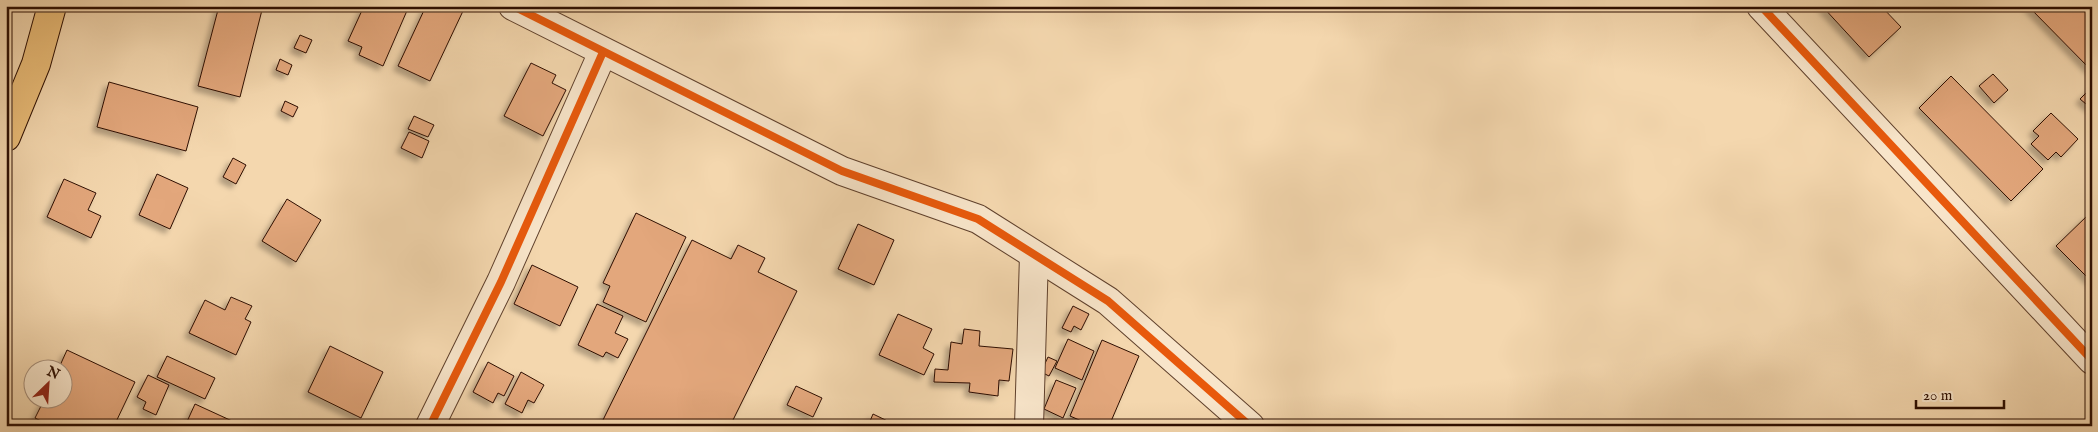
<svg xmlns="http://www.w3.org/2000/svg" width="2098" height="432" viewBox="0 0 2098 432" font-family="'IM FELL English',serif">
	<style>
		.building { fill: #e3a77b; stroke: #2d0e01; filter: url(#shadow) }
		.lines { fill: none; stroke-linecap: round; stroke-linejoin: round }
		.minor-casing { stroke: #5f402c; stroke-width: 30 }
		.major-casing { stroke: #2d0e01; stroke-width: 30 }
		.minor { stroke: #f8e5ca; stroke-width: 28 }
		.major { stroke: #eabc77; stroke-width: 28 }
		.cycleway-casing { stroke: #f8e5ca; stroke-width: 11 }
		.cycleway { stroke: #e8590c; stroke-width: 8 }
	</style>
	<defs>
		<filter id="shadow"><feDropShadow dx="-4.5" dy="4.5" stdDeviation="2.5" flood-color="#0004"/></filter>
	</defs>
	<rect width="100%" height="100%" fill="#f4d7ae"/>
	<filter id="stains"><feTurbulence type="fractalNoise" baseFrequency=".004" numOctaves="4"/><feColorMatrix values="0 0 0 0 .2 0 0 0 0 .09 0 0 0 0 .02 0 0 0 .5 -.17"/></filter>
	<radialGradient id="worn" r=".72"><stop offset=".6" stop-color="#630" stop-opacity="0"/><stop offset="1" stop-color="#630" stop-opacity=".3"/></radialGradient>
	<g class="building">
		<path d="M219,6H263L240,97L198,86Z"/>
		<path d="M364,6H409L383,66L359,55L362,47L348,41Z"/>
		<path d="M426,6H454L463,11L430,81L398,66Z"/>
		<path d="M1822,6H1881L1901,27L1869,57Z"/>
		<path d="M2028,6H2092V71Z"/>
		<path d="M300,35L312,40L306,53L294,48Z"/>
		<path d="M280,59L292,65L288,75L276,70Z"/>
		<path d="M531,63L556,75L552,83L566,90L543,136L504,116Z"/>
		<path d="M1993,74L2008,90L1994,103L1979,86Z"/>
		<path d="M1951,76L2043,169L2011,201L1919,108Z"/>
		<path d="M109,82L198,107L186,151L97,127Z"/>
		<path d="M2092,87V109L2080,99Z"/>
		<path d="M285,101L298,107L293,117L281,111Z"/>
		<path d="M2051,113L2078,139L2061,157L2056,152L2048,160L2031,144L2039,136L2033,131Z"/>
		<path d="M414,116L434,125L428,137L408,129Z"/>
		<path d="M409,132L429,141L422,158L401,148Z"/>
		<path d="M233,158L246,165L236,184L223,177Z"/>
		<path d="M157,174L188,188L170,229L139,215Z"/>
		<path d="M64,179L96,193L88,210L101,216L91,238L47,217Z"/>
		<path d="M287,199L321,220L296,262L262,241Z"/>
		<path d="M636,213L686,237L646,322L603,302L610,286L603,283Z"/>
		<path d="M2088,215L2092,218V282L2056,246Z"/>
		<path d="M858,224L894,240L874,285L838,269Z"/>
		<path d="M692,240L731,259L738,245L765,258L758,272L797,291L730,426H600Z"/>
		<path d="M532,265L578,287L560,326L514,304Z"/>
		<path d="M231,297L252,306L245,319L251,322L236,355L189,333L205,300L225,310Z"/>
		<path d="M597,304L623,316L615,333L628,339L618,358L606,352L603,357L578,345Z"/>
		<path d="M1073,306L1089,314L1081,330L1074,326L1071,332L1062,328Z"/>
		<path d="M898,314L932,329L923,348L934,354L924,375L879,355Z"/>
		<path d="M964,329L980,331L979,346L1013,349L1009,381L999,380L998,396L969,392L970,383L934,382L935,369L948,370L951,342L962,344Z"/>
		<path d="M1068,339L1094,351L1082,380L1055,368Z"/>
		<path d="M1102,340L1139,356L1109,426H1093L1070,416Z"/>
		<path d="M330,346L383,372L361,418L308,392Z"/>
		<path d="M67,350L135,382L114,426H51L35,418L44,400H62V370H58Z"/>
		<path d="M167,356L215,378L205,399L157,377Z"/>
		<path d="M1048,357L1057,361L1049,376L1041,372Z"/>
		<path d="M488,362L514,376L504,396L498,393L493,403L473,392Z"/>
		<path d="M521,372L544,385L534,403L528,400L522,413L505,404Z"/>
		<path d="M148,375L169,385L156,415L143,409L146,402L137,397Z"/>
		<path d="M1056,380L1076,388L1063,418L1044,409Z"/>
		<path d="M796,386L822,398L813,417L787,405Z"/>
		<path d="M195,404L243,426H185Z"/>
		<path d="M873,414L898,426H868Z"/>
	</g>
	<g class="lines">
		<g class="minor-casing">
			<g id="minor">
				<path d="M513,6L842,171L978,219L1108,301L1250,426"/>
				<path d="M1761,6L2092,360"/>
				<path d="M430,426L501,282L603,52"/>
				<path d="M1029,426L1034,255"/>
			</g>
		</g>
		<g class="major-casing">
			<path id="major" d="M6,137L36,64L52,6"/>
		</g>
		<use href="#minor" class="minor"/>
		<use href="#major" class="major"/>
		<g class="cycleway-casing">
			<g id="cycleway">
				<path d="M513,6L842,171L978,219L1108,301L1250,426"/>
				<path d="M1761,6L2092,360"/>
				<path d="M430,426L501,282L603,52"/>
			</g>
		</g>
		<use href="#cycleway" class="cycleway"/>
	</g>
	<rect width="2098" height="432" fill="none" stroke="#f4d7ae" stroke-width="25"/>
	<rect x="8" y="8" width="2083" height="417" fill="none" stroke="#2d0e01" stroke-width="2.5"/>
	<rect x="12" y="12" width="2073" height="407" fill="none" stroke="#2d0e01"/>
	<g transform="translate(48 384) rotate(25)"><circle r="24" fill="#f8e5ca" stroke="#a78f7a"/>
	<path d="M0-4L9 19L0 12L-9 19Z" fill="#8f2418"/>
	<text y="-8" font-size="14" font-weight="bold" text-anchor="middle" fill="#2d0e01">N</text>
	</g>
	<path d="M1916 400v8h88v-8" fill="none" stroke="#2d0e01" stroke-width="2.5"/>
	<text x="1923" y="400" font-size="15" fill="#2d0e01" stroke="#f8e5ca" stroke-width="4" paint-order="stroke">20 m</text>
	<rect width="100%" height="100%" filter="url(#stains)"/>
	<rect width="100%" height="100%" fill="url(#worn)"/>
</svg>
